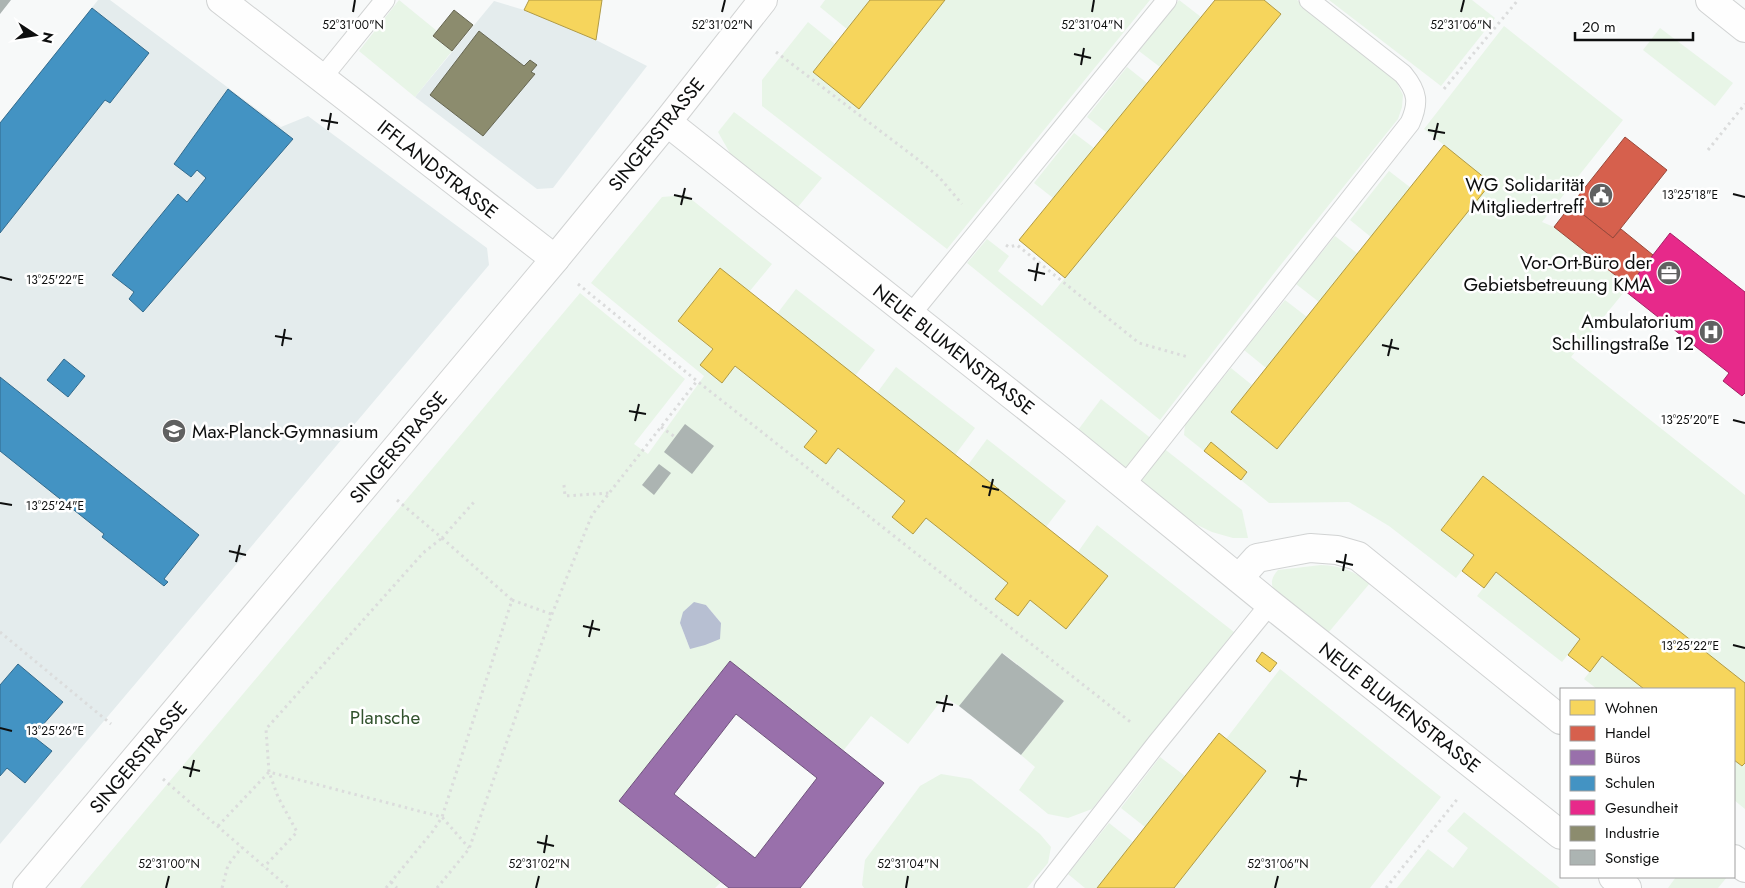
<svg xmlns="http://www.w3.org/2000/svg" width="1745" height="888" viewBox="0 0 1745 888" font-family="Jost,sans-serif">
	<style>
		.built { fill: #e4eced }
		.green { fill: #e8f5e7; fill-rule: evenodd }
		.water { fill: #b7bfd2 }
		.homes { fill: #f6d55c; stroke: #b09a45 }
		.shops { fill: #d6604d; stroke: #9a483a }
		.offices { fill: #9970ab; stroke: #6f537c; fill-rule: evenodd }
		.schools { fill: #4393c3; stroke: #336b8d }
		.health { fill: #e7298a; stroke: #a62165 }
		.industry { fill: #8c8c6e; stroke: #666652 }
		.building { fill: #acb4b2 }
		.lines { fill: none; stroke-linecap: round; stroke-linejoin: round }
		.service-casing { stroke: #d1d3d3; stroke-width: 21 }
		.pedestrian-casing { stroke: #d1d3d3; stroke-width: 30 }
		.minor-casing { stroke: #d1d3d3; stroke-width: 30 }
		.path { stroke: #dbdcdc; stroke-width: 3; stroke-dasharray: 2.5 4; stroke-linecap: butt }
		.service { stroke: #fefefe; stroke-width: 19 }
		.pedestrian { stroke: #fefefe; stroke-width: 28 }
		.minor { stroke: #fefefe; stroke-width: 28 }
		.ticks { fill: none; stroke: #0e0f0f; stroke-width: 2 }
		.labels { text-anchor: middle; stroke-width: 5; stroke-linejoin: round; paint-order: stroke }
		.street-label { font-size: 19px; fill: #0e0f0f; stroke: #fff }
		.poi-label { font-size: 19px; fill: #0e0f0f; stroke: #fff; text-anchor: end }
		.park-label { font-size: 19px; fill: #31522d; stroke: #fff }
		.ticks-label { font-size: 12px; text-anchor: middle; fill: #0e0f0f; stroke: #fff; stroke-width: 5; stroke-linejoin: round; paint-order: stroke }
	</style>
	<rect width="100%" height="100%" fill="#f7f9f9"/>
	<g class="built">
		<path d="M98,0H110L281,127L308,116L487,248L489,265L0,844V123Z"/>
		<path d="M494,1L524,10L596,40L647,66L553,188L537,189L415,97Z"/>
	</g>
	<g class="green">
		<path d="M399,0L437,31L433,37L452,51L415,97L359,51Z"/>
		<path d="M825,0H870L847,29L820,7Z"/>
		<path d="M945,0H1150L947,249L762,106V80L808,22L835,44L813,72L859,109Z"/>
		<path d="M1179,0L1201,17L1160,67L1139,51Z"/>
		<path d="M1264,0H1297L1392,73L1403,95L1402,107L1398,119L1279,267L1160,420L967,263L987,239L1009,256L998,271L1042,306L1280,14Z"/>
		<path d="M1329,0H1472L1495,18L1441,86Z"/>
		<path d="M1504,26L1623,120L1542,222L1554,227L1629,286L1571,357L1745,495V683L1483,477L1441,529L1474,555L1456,578L1389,526L1349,502L1269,503L1241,480L1247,471L1211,443L1204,451L1184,435L1185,424L1231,368L1252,385L1231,412L1277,449L1491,183L1424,129Z"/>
		<path d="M1660,28L1733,83L1715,106L1643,50Z"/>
		<path d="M1127,67L1147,83L1107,133L1087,117Z"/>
		<path d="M734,112L822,178L798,207L731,155L718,132Z"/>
		<path d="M1074,133L1094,148L1053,198L1034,183Z"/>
		<path d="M1389,171L1411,188L1371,237L1350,220Z"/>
		<path d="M686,195L772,264L749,292L719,268L678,322L817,431L804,447L826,464L838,448L905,501L892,517L913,534L926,518L1008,583L995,599L1017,616L1030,600L1066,629L1108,576L1078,552L1097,525L1234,632L1092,809L1068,818L1048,814L1019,790L1035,767L1021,755L1064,701L1003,653L959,706L944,697L908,744L871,716L843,751L730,661L619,801L721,882L715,888H80L580,293L685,379L634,444L648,454L704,376L591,283L662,197ZM706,605L721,623L690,649L680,623Z"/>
		<path d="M1335,236L1358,254L1319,302L1296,284Z"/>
		<path d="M796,289L875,350L855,376L777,314Z"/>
		<path d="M1285,300L1307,317L1266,368L1244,350Z"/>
		<path d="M896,367L975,428L955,455L877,393Z"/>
		<path d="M1101,399L1242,510L1248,538H1233L1212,532L1189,521L1078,430Z"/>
		<path d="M987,439L1066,501L1046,527L968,465Z"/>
		<path d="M1321,565C1342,566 1353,571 1370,583L1328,633L1274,591C1270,582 1272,577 1278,570Z"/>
		<path d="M1496,572L1580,639L1562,662L1477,596Z"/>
		<path d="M1602,656L1644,689H1597L1584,679Z"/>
		<path d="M1280,669L1441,797L1370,888H1174L1266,771L1226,739Z"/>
		<path d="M1160,757L1185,776L1145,827L1121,808Z"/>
		<path d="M1734,760L1742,766L1745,763V809L1734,800Z"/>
		<path d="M941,774L971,779L1040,834L1051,847L1048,863L1027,888H864L862,885L865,860L920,786Z"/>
		<path d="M1464,812L1560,888H1397L1428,849L1453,868L1468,848L1447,831Z"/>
		<path d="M1109,823L1133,842L1097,888H1085L1068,874Z"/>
		<path d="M1676,877H1727L1718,888H1668Z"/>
	</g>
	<path class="water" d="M694,602L706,605L721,623L720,639L705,645L690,649L680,623L683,612Z"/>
	<g class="homes">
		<path d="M529,0H602L596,40L524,10Z"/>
		<path d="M870,0H945L859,109L813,72Z"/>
		<path d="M1215,0H1264L1281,14L1065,278L1019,240Z"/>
		<path d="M1444,145L1491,183L1277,449L1231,412Z"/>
		<path d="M720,268L1108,576L1066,629L1030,600L1018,616L995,599L1008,583L926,518L913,534L892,517L905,501L838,448L826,464L804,447L817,431L735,366L722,383L700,365L713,349L678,321Z"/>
		<path d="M1211,442L1247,472L1241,480L1204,451Z"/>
		<path d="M1483,476L1745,683V763L1742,766L1734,760V689H1644L1602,656L1590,672L1568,655L1580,639L1496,572L1484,588L1462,571L1474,555L1441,530Z"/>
		<path d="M1262,652L1277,663L1270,672L1256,661Z"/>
		<path d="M1219,733L1266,771L1174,888H1097Z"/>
	</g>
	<g class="shops">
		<path d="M1625,137L1667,170L1613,238L1571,205Z"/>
		<path d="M1571,205L1613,238L1621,229L1653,255L1629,286L1554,227Z"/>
	</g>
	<path class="offices" d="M730,661L884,783L800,888H729L619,801ZM736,714L817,778L755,858L674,794Z"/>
	<g class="schools">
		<path d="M92,8L149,53L110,103L105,100L0,233V123Z"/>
		<path d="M228,89L293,139L143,312L129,299L134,292L112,275L178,194L187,202L206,178L197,170L191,177L174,164Z"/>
		<path d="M64,359L85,376L68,397L47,380Z"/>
		<path d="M0,377L199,535L164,579L168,582L164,586L102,537L104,534L0,451Z"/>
		<path d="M18,664L63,702L33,736L52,751L25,783L7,768L0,776V685Z"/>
	</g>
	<path class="health" d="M1670,233L1745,292V393L1742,396L1723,381L1729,373L1625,291Z"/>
	<g class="industry">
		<path d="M454,10L473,25L452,51L433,36Z"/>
		<path d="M479,31L524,66L530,60L537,65L531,72L535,74L483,136L430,95Z"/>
	</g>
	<g class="building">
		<path d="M0,0H11L0,14Z"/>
		<path d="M685,424L714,446L692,474L664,452Z"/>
		<path d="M659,464L671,473L654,495L642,485Z"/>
		<path d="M1002,653L1064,701L1021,755L959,706Z"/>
	</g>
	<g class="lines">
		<g class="service-casing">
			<g id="service">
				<path d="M321,79L385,0"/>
				<path d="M911,314L1167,0"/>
				<path d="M1125,485L1410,123C1419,103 1418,92 1403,74L1309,0"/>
				<path d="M1044,888L1157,743L1270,604"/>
			</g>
		</g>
		<g class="pedestrian-casing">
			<path id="pedestrian" d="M27,888L555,259"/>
		</g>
		<g class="minor-casing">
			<g id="minor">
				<path d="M221,0L555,259L667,122L763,0"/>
				<path d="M1710,0L1745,28"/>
				<path d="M667,122L1070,441L1270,604L1561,835"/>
				<path d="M1239,578L1257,558L1310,548L1337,550L1358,556L1561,720"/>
				<path d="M1734,859L1745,868"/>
				<path d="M1613,877L1627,888"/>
			</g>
		</g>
		<g class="path">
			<path d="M776,52L916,158L939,177L962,204"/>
			<path d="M1444,89L1518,0"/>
			<path d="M1708,150L1745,104"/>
			<path d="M1006,245L1009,247L1017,245L1139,343L1188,357"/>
			<path d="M578,284L697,381L1133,724"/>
			<path d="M661,427L675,437"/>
			<path d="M564,485L565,496L609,493"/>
			<path d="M397,500L442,538L474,502"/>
			<path d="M442,538L512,600L442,817L269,772L266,729L423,553Z"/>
			<path d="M512,600L551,614"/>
			<path d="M0,632L111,724"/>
			<path d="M163,779L289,888"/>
			<path d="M218,826L269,772L278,797L297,832L264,867"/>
			<path d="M391,882L397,888"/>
			<path d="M222,888L228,865L242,847"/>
			<path d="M386,888L433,831L442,817L469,848"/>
			<path d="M437,888L469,849L552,614L592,515L697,381"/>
			<path d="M1386,888L1459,797"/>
		</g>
		<use href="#service" class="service"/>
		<use href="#pedestrian" class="pedestrian"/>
		<use href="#minor" class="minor"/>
	</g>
	<path class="ticks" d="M353,12L355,0M722,12L725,0M1092,12L1094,0M1461,12L1464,0M1074,54L1091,58M1081,65L1084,48M321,120L338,123M328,130L331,113M1428,130L1445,133M1434,140L1438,123M1733,194L1745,197M674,195L692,199M681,205L685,188M1028,270L1045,274M0,277L12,280M1035,281L1038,263M275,336L292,339M1382,345L1399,349M282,346L285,329M1388,356L1392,339M629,411L646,414M1733,420L1745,423M635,421L639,404M982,486L999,490M989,496L993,479M0,503L12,505M229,551L246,555M1336,561L1353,565M236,562L240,545M1343,571L1346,554M583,626L600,630M589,637L593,620M1733,645L1745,648M936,702L953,705M943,712L947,695M0,728L12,731M183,767L200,771M190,777L194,760M1290,777L1307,780M1297,787L1300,770M537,842L554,846M544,853L547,835M166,888L169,876M536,888L539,876M906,888L908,876M1275,888L1278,876"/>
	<defs>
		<g id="civic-disc" transform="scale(1.25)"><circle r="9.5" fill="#606161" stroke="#fff"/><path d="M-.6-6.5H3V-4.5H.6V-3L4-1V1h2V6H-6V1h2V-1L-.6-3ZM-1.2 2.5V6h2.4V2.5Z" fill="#fff"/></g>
		<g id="office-disc" transform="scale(1.25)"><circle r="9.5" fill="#606161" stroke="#fff"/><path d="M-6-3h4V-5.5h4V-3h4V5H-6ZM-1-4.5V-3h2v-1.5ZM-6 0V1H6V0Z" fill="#fff"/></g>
		<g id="hospital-disc" transform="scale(1.25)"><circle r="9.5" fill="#606161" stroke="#fff"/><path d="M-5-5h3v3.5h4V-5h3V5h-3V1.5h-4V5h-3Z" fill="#fff"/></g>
		<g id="school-disc" transform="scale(1.25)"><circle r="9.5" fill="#606161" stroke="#fff"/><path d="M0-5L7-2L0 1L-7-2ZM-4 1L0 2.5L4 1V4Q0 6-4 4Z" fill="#fff"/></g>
	</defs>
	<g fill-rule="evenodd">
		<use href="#civic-disc" x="1601" y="195"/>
		<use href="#office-disc" x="1669" y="273"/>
		<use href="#hospital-disc" x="1711" y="332"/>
		<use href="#school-disc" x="174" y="431"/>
	</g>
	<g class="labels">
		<g class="street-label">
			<text transform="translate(656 134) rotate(-51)" y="7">SINGERSTRASSE</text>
			<text transform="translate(438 169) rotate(38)" y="7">IFFLANDSTRASSE</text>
			<text transform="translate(954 349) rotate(38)" y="7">NEUE BLUMENSTRASSE</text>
			<text transform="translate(398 447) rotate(-50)" y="7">SINGERSTRASSE</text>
			<text transform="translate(1400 707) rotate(38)" y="7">NEUE BLUMENSTRASSE</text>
			<text transform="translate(138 757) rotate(-50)" y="7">SINGERSTRASSE</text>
		</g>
		<g class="poi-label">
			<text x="1584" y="191">WG Solidarität<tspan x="1584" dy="22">Mitgliedertreff</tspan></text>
			<text x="1652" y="269">Vor-Ort-Büro der<tspan x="1652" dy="22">Gebietsbetreuung KMA</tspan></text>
			<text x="1694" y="328">Ambulatorium<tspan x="1694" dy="22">Schillingstraße 12</tspan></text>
			<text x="192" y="438" text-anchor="start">Max-Planck-Gymnasium</text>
		</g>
		<g class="park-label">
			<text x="385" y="724">Plansche</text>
		</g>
	</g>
	<g class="ticks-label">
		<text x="353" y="29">52°31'00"N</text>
		<text x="722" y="29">52°31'02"N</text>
		<text x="1092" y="29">52°31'04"N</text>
		<text x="1461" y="29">52°31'06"N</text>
		<text x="1690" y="199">13°25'18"E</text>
		<text x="55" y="284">13°25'22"E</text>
		<text x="1690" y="424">13°25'20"E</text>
		<text x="55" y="510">13°25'24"E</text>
		<text x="1690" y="650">13°25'22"E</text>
		<text x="55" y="735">13°25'26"E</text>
		<text x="169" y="868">52°31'00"N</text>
		<text x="539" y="868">52°31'02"N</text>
		<text x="908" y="868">52°31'04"N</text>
		<text x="1278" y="868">52°31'06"N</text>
	</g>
	<rect x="1560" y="688" width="175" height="190" fill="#ffffff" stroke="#9f9f9f"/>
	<rect x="1570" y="700" width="25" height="15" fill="#f6d55c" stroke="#9f9f9f"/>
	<text x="1605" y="713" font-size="15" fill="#0e0f0f">Wohnen</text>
	<rect x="1570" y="726" width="25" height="15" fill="#d6604d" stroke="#9f9f9f"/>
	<text x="1605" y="738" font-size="15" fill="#0e0f0f">Handel</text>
	<rect x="1570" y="750" width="25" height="15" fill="#9970ab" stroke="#9f9f9f"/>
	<text x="1605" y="763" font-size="15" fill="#0e0f0f">Büros</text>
	<rect x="1570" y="776" width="25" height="15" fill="#4393c3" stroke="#9f9f9f"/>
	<text x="1605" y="788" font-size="15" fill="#0e0f0f">Schulen</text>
	<rect x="1570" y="800" width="25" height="15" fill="#e7298a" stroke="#9f9f9f"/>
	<text x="1605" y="813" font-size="15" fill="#0e0f0f">Gesundheit</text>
	<rect x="1570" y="826" width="25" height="15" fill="#8c8c6e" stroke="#9f9f9f"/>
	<text x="1605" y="838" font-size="15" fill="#0e0f0f">Industrie</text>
	<rect x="1570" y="850" width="25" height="15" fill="#acb4b2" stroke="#9f9f9f"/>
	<text x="1605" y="863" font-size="15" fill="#0e0f0f">Sonstige</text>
	<g transform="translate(35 35) rotate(102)" stroke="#ffffff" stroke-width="4" paint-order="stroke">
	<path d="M0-4L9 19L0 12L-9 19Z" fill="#0e0f0f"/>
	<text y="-8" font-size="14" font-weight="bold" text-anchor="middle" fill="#0e0f0f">N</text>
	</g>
	<path d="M1575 32v8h118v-8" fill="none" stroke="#0e0f0f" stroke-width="2.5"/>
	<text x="1582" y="32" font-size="15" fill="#0e0f0f" stroke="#ffffff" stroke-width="4" paint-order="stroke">20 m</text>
</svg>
